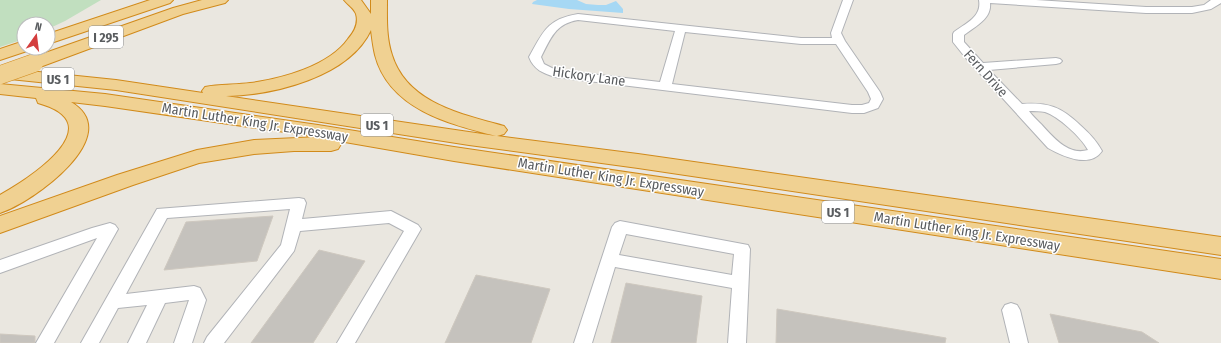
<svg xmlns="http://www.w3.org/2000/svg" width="1221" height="343" viewBox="0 0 1221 343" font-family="'Fira Sans Condensed',sans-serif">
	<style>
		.green { fill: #c1dfbf }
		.water { fill: #a6d8f4 }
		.building { fill: #c5c2bd; stroke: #cec8bf }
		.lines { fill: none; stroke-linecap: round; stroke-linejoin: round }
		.minor-casing { stroke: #b1b3b7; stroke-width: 2 }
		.highway-casing { stroke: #d18a1a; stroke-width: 2 }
		.minor { fill: #fff; fill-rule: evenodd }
		.highway { fill: #f0d192; fill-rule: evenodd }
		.highway-bridge-casing { stroke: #d18a1a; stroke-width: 19; stroke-linecap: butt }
		.highway-bridge { stroke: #f0d192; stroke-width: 18 }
		.labels { text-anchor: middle; stroke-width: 3; stroke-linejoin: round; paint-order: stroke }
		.shield { fill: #fff; stroke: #8b8d8f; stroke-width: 1 }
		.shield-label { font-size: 13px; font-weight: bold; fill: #595c5f }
		.street-label { font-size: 14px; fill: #595c5f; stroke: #fff }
	</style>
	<rect width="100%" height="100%" fill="#eae7e0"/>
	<path class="green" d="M0,0H101L65,21L48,29V24H24V39L0,47Z"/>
	<path class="water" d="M537,0H577L586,4L598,5H606L616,1L623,9V13L569,9L532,4L533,2Z"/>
	<g class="building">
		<path d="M273,216L257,261L164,270L186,222Z"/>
		<path d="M319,250L365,261L313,343H251Z"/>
		<path d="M476,275L550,289L531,343H445Z"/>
		<path d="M626,283L702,296L696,343H611Z"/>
		<path d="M777,309L946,338L945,343H776Z"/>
		<path d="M1050,314L1142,332L1159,343H1059Z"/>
		<path d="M0,334L35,336V343H0Z"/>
	</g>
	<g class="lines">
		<g class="minor-casing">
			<g id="minor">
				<path d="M843,0H853L841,33L845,41L880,92L883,99L878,108L864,113H852L555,77C543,73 534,70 529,57C543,32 547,19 578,14L801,38H832L831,33ZM578,20L675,31L660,82L556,70L544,64L541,57C551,38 555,24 578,20ZM685,32L801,44H836L868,92L871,99L869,103L862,105H852L672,84Z"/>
				<path d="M979,0H1036L1146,7H1192L1204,5L1211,0H1221V3L1211,9L1192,13H1146L990,3C992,19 974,27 964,35V42L983,63L1056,58L1060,59L1062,61L1060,63L1056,64L989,70L1022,104C1048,102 1061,107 1080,125C1089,133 1096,140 1102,151C1090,169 1062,156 1048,148L965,57L953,42V34L954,32C966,23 982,17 979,0ZM1029,111C1034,111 1040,111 1045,112C1058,116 1081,137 1088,150C1068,156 1053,137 1041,124C1037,120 1031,114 1029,111Z"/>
				<path d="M299,198L304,199L306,203L302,219L391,211L418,225L421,229L355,343H337L404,231L389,223L300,231L294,251L224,343H204L207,337L281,245L290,209L167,218L126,294L194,286L200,288L206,300L192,343H174L189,300L165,303L146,343H128L147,305L118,308L99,343H81L157,209Z"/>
				<path d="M620,221L748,245L750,249L746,343H728L732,288L615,267L592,343H574L612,227L615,223ZM626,234L734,254L732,275L619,255Z"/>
				<path d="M110,223L115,225L118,229L54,343H36L97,238L0,273V260L92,228Z"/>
				<path d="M1011,303L1017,305L1020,310L1028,343H1010L1002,310L1005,305Z"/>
			</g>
		</g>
		<g class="highway-casing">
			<g id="highway">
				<path d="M150,0H173L170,3L48,44V34Z"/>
				<path d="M202,0H228L225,3L183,14L40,67L34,68L28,67L25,63L28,59L173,8Z"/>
				<path d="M344,0H361L371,14V0H387C387,18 386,37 392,55C407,103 461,114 504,126L507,130L504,134L497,136L638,154L1221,237V255L638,168L469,145L116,90L0,78V68L116,80L203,93L202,91L205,87C219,84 235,85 250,83C281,79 329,66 348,39C354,32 359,24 356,14C354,8 348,5 344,0ZM371,30C372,38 373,47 375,55C389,109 449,124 496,136L226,96C274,95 349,77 371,30Z"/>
				<path d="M24,41V48H31L30,50L0,60V49Z"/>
				<path d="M0,84L105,94L318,125L454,147L1221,259V279L454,161L339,141L341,144L338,149L331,151H294L254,154L199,163L133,185L0,233V216L117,175L197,150L254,140L319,137L105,106L71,102C127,135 32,203 0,213V195C30,178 114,124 38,103L36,98L0,94Z"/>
			</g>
		</g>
		<use href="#minor" class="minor"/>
		<use href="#highway" class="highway"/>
		<g class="highway-bridge-casing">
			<path id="highway-bridge" d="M0,75L34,63"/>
		</g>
		<use href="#highway-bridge" class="highway-bridge"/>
	</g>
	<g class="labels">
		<g class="shield">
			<rect x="89" y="26" width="34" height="22" rx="3"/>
			<rect x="42" y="68" width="32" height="22" rx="3"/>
			<rect x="361" y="114" width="32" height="22" rx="3"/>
			<rect x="822" y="201" width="32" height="22" rx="3"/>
		</g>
		<g class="shield-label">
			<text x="106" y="42">I 295</text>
			<text x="58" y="84">US 1</text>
			<text x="377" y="130">US 1</text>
			<text x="838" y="217">US 1</text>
		</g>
		<g class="street-label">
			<text transform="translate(986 73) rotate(48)" y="5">Fern Drive</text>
			<text transform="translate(589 76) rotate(8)" y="5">Hickory Lane</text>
			<text transform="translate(255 122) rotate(9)" y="5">Martin Luther King Jr. Expressway</text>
			<text transform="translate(611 177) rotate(9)" y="5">Martin Luther King Jr. Expressway</text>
			<text transform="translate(967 231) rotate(9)" y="5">Martin Luther King Jr. Expressway</text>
		</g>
	</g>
	<g transform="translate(36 36) rotate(14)"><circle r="19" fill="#ffffff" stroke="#bdbebf"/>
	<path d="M0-3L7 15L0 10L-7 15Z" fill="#d43d3d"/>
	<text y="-6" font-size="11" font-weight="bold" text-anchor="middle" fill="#595c5f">N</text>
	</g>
</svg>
